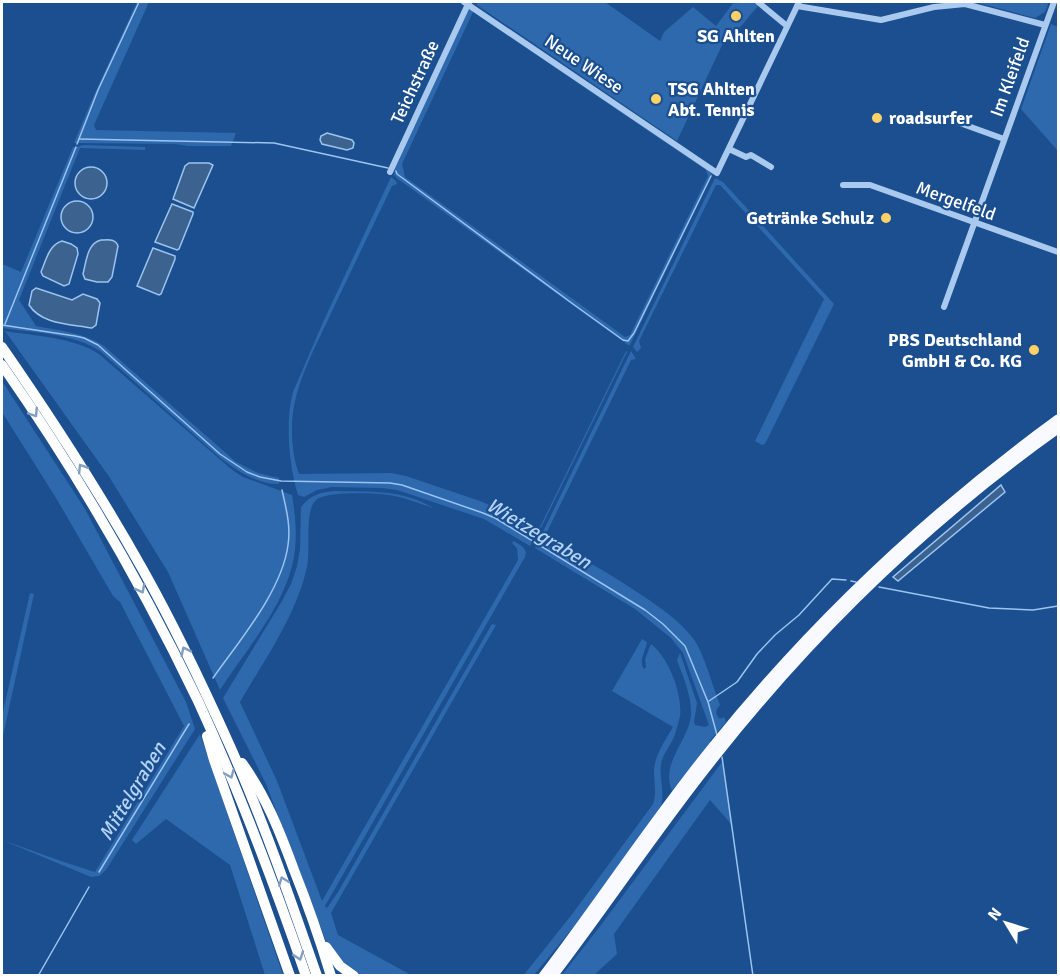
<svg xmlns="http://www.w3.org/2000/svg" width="1060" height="977" viewBox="0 0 1060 977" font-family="Signika,sans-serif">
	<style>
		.green { fill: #2e69ad; fill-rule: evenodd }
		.water { fill: #3c6290; stroke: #9cc4f0; stroke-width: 1.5 }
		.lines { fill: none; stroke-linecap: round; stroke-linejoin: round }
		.stream { stroke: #9cc4f0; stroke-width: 1.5 }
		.minor { stroke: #a9c9ee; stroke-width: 6 }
		.trunk { stroke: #f8faff; stroke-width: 9 }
		.motorway { stroke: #fff; stroke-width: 10 }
		.oneway { stroke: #829ec1 }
		.poi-dot { fill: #ffd166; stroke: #1b4f8f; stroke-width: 2 }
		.labels { text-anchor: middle; stroke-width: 4.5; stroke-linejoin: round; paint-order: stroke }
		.poi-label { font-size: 18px; font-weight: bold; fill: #fff; stroke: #1b4f8f; text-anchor: start }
		.street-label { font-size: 18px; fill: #fff; stroke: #1b4f8f }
		.water-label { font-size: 20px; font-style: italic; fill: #b5d3f5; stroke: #1b4f8f }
	</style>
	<rect width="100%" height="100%" fill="#1b4f8f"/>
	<g class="green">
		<path d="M137,2H149L94,125L96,130L236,133L231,146H188L175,144L74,143L94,95Z"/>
		<path d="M476,2H605L660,41L664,32L693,7L716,26L734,2H753L758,6L731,38L728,41H724L677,141L477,5Z"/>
		<path d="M975,2H1049L1045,12L1035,18Z"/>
		<path d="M471,9L707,169L712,175L630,345H628L398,179L394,175L395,169L468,10ZM473,12L706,170L708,176L630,335L625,337L405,177L402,164Z"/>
		<path d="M1051,24L1058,27V151L1021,109Z"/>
		<path d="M83,145L145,147V150L80,148L19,300L36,326C61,331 82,332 104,346L236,462L258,473L279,478V484C256,484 236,470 218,456L100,351C72,333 35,333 3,328L2,326V264L21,272L73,147H77Z"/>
		<path d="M391,177L396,181L397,184L392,186C372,228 352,269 332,311C319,340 302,370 295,401C290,423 291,452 299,474L391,473L406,476L480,501L501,510L538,531L626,351L627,352L539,532L530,546L484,519L397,490L382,488L332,487L317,490L304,497L298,495C289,467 285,421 293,392L324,320Z"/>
		<path d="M715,178L723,182L834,304L765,444L762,445L755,441L824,299L720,185H716L639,341L641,348L637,352L633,347Z"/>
		<path d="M5,331C35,336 73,337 99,354L231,469L243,477L292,495C295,513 297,532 295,550C289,602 247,648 220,690L168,572L108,475Z"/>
		<path d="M631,351L636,359L631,360L545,536C567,549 590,563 612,576C637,592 678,616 695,641C706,659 712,685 720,705C715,710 715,714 720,719L724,717L726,722L710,741L711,743L672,791C660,763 689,740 691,715C692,696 683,677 677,660L680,653L697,703L694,722L695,725L705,727L709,725L683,653L671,638L635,609L535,548Z"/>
		<path d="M2,381L85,509L186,702L195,729L106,870L99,876L91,877L2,840L61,861L95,872L184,726L120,602L113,596L56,498L2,412Z"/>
		<path d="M335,491C368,492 403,489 433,508C418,503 404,497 389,495C375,493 326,491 316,500C304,511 311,549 307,567C296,616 265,659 240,702L277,781L322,901L518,560L517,548L512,543L514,541L523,547L526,552L525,557L514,576L325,906L327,908L338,892L492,624L496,625L331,913L338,935L411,975H363L350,970L327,944L266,784L223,698L282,601L291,584L297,566L300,549L301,507C310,495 321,492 335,491Z"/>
		<path d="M30,593L34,594L2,740V716Z"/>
		<path d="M642,639L647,642C646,651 638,661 644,669L646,667L645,659L651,644C668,657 683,694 680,716C679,721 677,728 675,734C672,744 663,753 661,764C659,778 665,792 661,806L580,919L534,975L523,976L573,913L653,804C657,793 654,783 654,771C655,754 665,741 673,727L612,691Z"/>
		<path d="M200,734C228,814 255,895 283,975H265L230,865L166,819L136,844L132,840Z"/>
		<path d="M722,762L732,825L710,800L614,934L617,954L594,975H562L601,925Z"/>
	</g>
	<g class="water">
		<path d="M327,133L352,140L354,143L353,148L347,150L322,144L320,140L321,136Z"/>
		<path d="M189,163H209L213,165L194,208L173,199L185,166Z"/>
		<circle cx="91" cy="183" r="16"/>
		<circle cx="77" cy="217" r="16"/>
		<path d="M172,204L193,212V214L179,249L177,250L155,242Z"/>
		<path d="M101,240C107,240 115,238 118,246L112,277L108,282H97L85,279L83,274C86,263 87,243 101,240Z"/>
		<path d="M62,241L71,244L77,248L78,254L69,284L64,286L43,276L41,272C46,260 49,245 62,241Z"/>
		<path d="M153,248L175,256V259L161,294L159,295L137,286Z"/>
		<path d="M36,288L72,300L83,294L97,299L100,303L96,325L92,328C71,324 42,325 29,305L32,291Z"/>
		<path d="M1001,485L1005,492L898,581L893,577Z"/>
	</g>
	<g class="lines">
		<g class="stream">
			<path d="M79,139L274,143L388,168"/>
			<path d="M77,144L98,90L139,2"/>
			<path d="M396,171L397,174L573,304L623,340L628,341L634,333L711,176"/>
			<path d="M5,324L76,147"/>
			<path d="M2,325L75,336L84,338L98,345L220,454L247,472L260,477L281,481L390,483L402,485L483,513L495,518L645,610L663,624L685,646L708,702L717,735"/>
			<path d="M851,581L856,582"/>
			<path d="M879,587L989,608L1033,610L1058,606"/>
			<path d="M213,678C239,641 282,591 288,545C291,526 286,508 282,490"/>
			<path d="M709,701L737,682L757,654L775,635L799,615L832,579L846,580"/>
			<path d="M722,757L753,976"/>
			<path d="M99,872L189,724"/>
			<path d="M38,976L89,887"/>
		</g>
		<g class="minor">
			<path d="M464,2L717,173L799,2"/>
			<path d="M758,2L787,26"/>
			<path d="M797,6L881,20L934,7L965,4L1045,25"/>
			<path d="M957,122L1004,139"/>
			<path d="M729,149L746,157L751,155L771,167"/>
			<path d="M390,172L469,2"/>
			<path d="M843,185H870L1058,252"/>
			<path d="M944,307L1054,2"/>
		</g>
		<g class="trunk">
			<path d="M543,976C601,900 653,820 713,746C813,622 930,512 1058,419"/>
			<path d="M553,976C608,904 658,828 715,757C813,633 930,520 1058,429"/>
		</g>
		<g class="motorway">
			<path d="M2,347C52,419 100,493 143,570C175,627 203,686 230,746C263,820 290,898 317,976"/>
			<path d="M2,365C76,471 142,584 198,701C239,790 274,883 306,976"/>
			<path d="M207,736L214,760L290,976"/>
			<path d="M242,763C266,796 280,832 294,870C308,905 320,940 331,976"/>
			<path d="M326,947L340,966L354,976"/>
		</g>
	</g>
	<defs><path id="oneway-chevron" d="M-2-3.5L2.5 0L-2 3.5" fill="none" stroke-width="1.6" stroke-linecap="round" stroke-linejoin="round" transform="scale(1.5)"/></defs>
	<g class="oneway">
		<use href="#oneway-chevron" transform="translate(34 413) rotate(57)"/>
		<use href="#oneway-chevron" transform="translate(82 468) rotate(-122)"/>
		<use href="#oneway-chevron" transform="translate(141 589) rotate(62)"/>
		<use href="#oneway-chevron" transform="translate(185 651) rotate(-116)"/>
		<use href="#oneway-chevron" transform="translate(230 774) rotate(67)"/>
		<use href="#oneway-chevron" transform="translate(283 881) rotate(-111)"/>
		<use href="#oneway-chevron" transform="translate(299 956) rotate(71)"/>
	</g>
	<g class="poi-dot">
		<circle cx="736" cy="16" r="6"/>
		<circle cx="656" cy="99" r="6"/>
		<circle cx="877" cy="118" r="6"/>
		<circle cx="886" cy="218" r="6"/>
		<circle cx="1034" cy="350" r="6"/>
	</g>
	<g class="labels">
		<g class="poi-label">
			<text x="736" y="42" text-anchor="middle">SG Ahlten</text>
			<text x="668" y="95">TSG Ahlten<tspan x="668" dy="21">Abt. Tennis</tspan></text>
			<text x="889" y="124">roadsurfer</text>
			<text x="874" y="224" text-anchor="end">Getränke Schulz</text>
			<text x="1022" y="346" text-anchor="end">PBS Deutschland<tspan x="1022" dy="21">GmbH &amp; Co. KG</tspan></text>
		</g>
		<g class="street-label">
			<text transform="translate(584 64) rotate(34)" y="6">Neue Wiese</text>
			<text transform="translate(1010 77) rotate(-70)" y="6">Im Kleifeld</text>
			<text transform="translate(415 82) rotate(-65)" y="6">Teichstraße</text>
			<text transform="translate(956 201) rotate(20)" y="6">Mergelfeld</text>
		</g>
		<g class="water-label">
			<text transform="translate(539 533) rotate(31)" y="7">Wietzegraben</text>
			<text transform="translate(132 791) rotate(-59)" y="7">Mittelgraben</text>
		</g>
	</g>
	<rect width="1060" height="977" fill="none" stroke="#ffffff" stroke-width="6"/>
	<g transform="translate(1006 923) rotate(308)" stroke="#1b4f8f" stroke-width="4.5" paint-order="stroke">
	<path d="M0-4.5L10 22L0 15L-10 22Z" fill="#ffffff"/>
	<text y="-9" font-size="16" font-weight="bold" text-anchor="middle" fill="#ffffff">N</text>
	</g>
</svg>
